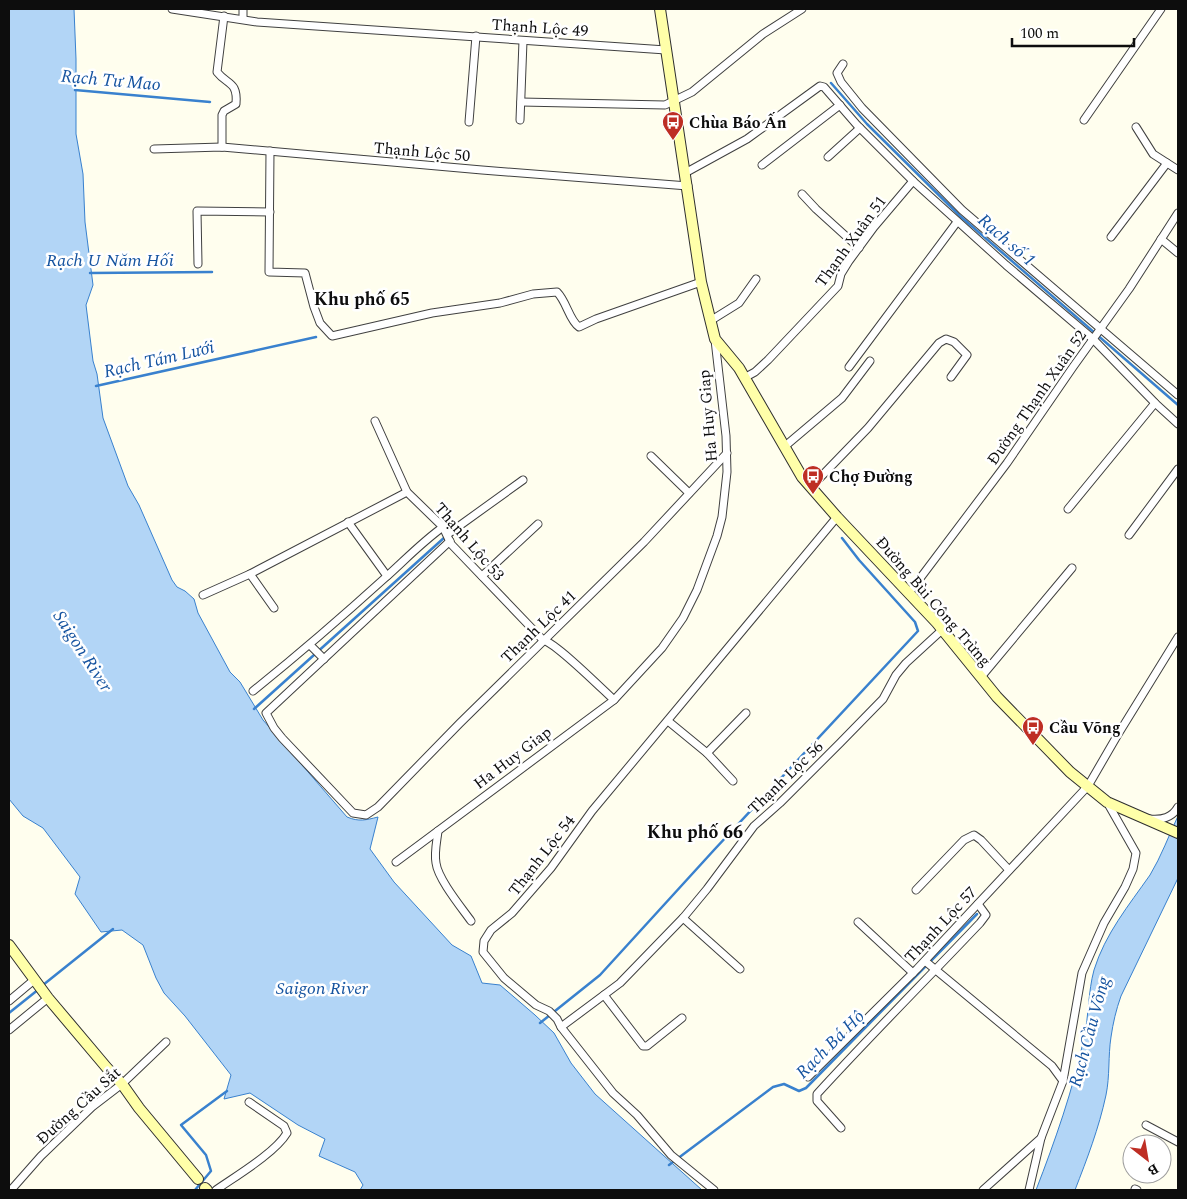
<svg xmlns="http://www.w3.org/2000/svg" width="1187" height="1199" viewBox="0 0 1187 1199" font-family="Spectral,serif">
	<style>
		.water { fill: #b2d5f6; stroke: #3981ce }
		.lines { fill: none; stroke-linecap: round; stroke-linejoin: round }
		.stream { stroke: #3981ce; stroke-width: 2.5 }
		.street-casing { stroke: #404040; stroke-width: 9 }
		.secondary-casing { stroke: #2f2f2f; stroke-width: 12 }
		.street { stroke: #fff; stroke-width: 7 }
		.secondary { stroke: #ffffa9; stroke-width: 10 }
		.labels { text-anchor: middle; stroke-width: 5; stroke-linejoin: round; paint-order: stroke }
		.street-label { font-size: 16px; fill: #0d0d0d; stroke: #fff }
		.poi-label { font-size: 16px; font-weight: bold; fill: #0d0d0d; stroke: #fff; text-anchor: start }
		.water-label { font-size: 18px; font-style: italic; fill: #1654a0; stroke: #fff }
		.neighbourhood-label { font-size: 18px; font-weight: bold; fill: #0d0d0d; stroke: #fff }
	</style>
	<rect width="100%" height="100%" fill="#fffeee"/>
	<g class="water">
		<path d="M9,9H74L76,59V134L83,174L85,222L93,285L86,305L93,361L97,374L103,418L128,486L139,505L172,580L177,587L185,591L194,599L198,613L230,672L240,682L263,720L270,728L347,817C359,822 366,820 378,817L370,849L394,882L452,945L471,956L482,983L500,985L535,1015L554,1033L571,1063L595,1094L702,1190H360L363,1185L355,1172L319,1156L325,1139L298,1125L250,1093L224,1099L231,1075L185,1016L164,993L156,978L143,945L122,930L101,932L75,894L80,877L43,828L23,816L9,799Z"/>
		<path d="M1178,816V878L1121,996C1116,1010 1113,1023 1111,1037C1108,1056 1110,1076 1106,1095C1099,1128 1087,1159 1075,1190H1036C1055,1141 1073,1090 1084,1038C1089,1015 1088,992 1094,970C1105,934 1129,905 1150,875C1161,857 1169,835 1178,816Z"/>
	</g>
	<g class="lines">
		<g class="stream">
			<path d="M831,83L867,124L960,216L1178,405"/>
			<path d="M75,90L210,102"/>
			<path d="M90,273L212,272"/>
			<path d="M96,386L316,337"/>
			<path d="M254,709L445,537"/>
			<path d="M43,985L113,929"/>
			<path d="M9,1013L39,989"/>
			<path d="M540,1023L600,975L714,850L918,631L915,622L859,560L842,538"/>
			<path d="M669,1165L773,1087L784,1084L799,1091L806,1088L977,914"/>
			<path d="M195,1190L211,1171L206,1155L181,1125L227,1091"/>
		</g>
		<g class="street-casing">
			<g id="street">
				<path d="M172,9L257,22L666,50"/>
				<path d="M243,19V9"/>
				<path d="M843,64L837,73L841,82L862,108L962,210L1178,395"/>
				<path d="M521,102L665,105L692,92L763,34L802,9"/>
				<path d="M520,120L523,41"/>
				<path d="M1084,120L1161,9"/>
				<path d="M469,122L476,36"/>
				<path d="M1136,127L1153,154L1178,170"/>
				<path d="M222,147V115L224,111L236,104C238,81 227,85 217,72L224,16"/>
				<path d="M154,149L222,147L482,170L688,186"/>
				<path d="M270,151L269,272L305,273L314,307L320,323L332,336L432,313L500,303L533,294L557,292C567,302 569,320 579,327L596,319L701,282"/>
				<path d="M828,157L860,128"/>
				<path d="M762,165L840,105"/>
				<path d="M685,173L747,139L820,86L824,87L857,125L913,181L1006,265L1093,339L1155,403L1178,424"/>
				<path d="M802,194L816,209L859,248"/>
				<path d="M1111,237L1167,163"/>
				<path d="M1161,239L1178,253"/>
				<path d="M198,264L197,211L270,212"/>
				<path d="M710,321L739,303L756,279"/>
				<path d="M849,367L957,222"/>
				<path d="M744,378L755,372L768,360L838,286L841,274L849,261L874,227L913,181"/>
				<path d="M375,421L407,492L443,527L451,544L543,640C556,643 601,688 614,700"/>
				<path d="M784,447L842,398L870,361"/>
				<path d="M651,456L689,493"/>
				<path d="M811,487L868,428L939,343L946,339L954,342L967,355L951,377"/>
				<path d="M1068,509L1155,403"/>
				<path d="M348,522L387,576"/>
				<path d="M448,534L523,480"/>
				<path d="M1129,535L1178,469"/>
				<path d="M450,541L266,713L274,728L282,738L353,813L366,815L378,807L460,723L644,542L727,453"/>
				<path d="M250,574L407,492"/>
				<path d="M482,576L538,524"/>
				<path d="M909,593L1007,463L1073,367L1129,289L1178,213"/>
				<path d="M203,595L250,574L274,608"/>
				<path d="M310,645L324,659"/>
				<path d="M981,677L1072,568"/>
				<path d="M253,691C299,654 343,616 386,577C405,560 422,542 443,527"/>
				<path d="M668,721L707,753L733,781"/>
				<path d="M707,753L746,713"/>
				<path d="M1150,819C1162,820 1172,818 1178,807"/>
				<path d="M438,831C437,841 434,852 436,863C438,879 461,907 471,921"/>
				<path d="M396,862L614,700L662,648L683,618L697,590L717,536L722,517L727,472L726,436L715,340"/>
				<path d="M916,890L964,840L974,835L981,840L1009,870"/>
				<path d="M683,918L740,969"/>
				<path d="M858,922L913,973"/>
				<path d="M925,961L1052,1066L1063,1081"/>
				<path d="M604,995L643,1046H647L682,1018"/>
				<path d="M9,1001L34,980"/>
				<path d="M561,1027L620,983L683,918L707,889L754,826L780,803L840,743L883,699L896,675L906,663L942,630"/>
				<path d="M9,1030L48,998"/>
				<path d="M808,1077L917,969L1088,786L1117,736L1178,637"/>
				<path d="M1146,1125L1178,1142"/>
				<path d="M841,1128L817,1101V1094C870,1036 926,980 980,923L986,915L978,904"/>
				<path d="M1135,1189L1137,1190"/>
				<path d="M11,1190L41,1156L92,1107L122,1084L166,1042"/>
				<path d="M216,1190C236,1176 275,1153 287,1133L284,1126L249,1102"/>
				<path d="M714,1190L671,1155L637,1115L613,1093L561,1027L557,1019L549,1011L536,1005L504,978L483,952L484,941L491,930L512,913L551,868L592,811L837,517"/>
				<path d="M983,1190L1041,1138L1063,1081L1082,973L1104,923L1125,887L1133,869L1136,853L1107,802"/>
				<path d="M1029,1190L1041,1138"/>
			</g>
		</g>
		<g class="secondary-casing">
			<g id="secondary">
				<path d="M660,9L701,282L715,339L739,368L802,477L837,517L937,623L997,697L1070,772L1107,802L1178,833"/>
				<path d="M9,945L48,998L107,1068L122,1084L139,1108L198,1179"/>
				<path d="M205,1188L207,1190"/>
			</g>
		</g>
		<use href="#street" class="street"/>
		<use href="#secondary" class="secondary"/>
	</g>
	<defs>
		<g id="bus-pin" transform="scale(1.125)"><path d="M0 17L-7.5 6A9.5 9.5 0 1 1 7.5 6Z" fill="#be2e24" stroke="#fff"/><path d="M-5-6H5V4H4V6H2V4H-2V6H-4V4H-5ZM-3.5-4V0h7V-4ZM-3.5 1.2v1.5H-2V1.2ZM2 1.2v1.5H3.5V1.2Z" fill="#fff"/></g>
	</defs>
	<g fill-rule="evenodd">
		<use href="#bus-pin" x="673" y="122"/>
		<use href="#bus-pin" x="813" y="476"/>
		<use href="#bus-pin" x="1033" y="727"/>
	</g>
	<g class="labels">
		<g class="street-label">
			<text transform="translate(540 27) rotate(4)" y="6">Thạnh Lộc 49</text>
			<text transform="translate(422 151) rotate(5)" y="6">Thạnh Lộc 50</text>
			<text transform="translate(850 241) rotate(-54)" y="6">Thạnh Xuân 51</text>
			<text transform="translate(1036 397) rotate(-55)" y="6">Đường Thạnh Xuân 52</text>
			<text transform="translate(707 416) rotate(-95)" y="6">Ha Huy Giap</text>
			<text transform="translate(470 541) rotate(49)" y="6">Thạnh Lộc 53</text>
			<text transform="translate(934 601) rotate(49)" y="6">Đường Bùi Công Trừng</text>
			<text transform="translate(538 626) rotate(-44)" y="6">Thạnh Lộc 41</text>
			<text transform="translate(512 757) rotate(-37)" y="6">Ha Huy Giap</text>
			<text transform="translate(785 777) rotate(-44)" y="6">Thạnh Lộc 56</text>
			<text transform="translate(541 855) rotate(-52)" y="6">Thạnh Lộc 54</text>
			<text transform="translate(940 924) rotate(-47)" y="6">Thạnh Lộc 57</text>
			<text transform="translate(78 1105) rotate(-42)" y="6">Đường Cầu Sắt</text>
		</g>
		<g class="poi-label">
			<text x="689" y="128">Chùa Báo Ấn</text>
			<text x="829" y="482">Chợ Đường</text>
			<text x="1049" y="733">Cầu Võng</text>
		</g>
		<g class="water-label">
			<text transform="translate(111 80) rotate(5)" y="6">Rạch Tư Mao</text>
			<text transform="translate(1007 240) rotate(41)" y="6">Rạch số 1</text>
			<text x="110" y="266">Rạch U Năm Hối</text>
			<text transform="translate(159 359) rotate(-13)" y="6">Rạch Tám Lưới</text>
			<text transform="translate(83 651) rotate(57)" y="6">Saigon River</text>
			<text x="322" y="994">Saigon River</text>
			<text transform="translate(1089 1032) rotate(-75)" y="6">Rạch Cầu Võng</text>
			<text transform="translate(830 1044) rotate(-45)" y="6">Rạch Bá Hộ</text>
		</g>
		<g class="neighbourhood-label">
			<text x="362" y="305">Khu phố 65</text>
			<text x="695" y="838">Khu phố 66</text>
		</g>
	</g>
	<rect width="1187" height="1199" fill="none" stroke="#0d0d0d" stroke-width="20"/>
	<g transform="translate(1147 1159) rotate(149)"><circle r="24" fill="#ffffff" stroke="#9e9e9e"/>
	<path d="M0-4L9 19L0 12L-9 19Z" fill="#be2e24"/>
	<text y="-8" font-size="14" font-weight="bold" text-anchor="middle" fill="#0d0d0d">B</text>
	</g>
	<path d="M1012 38v8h122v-8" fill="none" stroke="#0d0d0d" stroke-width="2.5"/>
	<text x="1020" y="38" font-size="15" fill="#0d0d0d" stroke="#ffffff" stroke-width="4" paint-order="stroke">100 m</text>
</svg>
